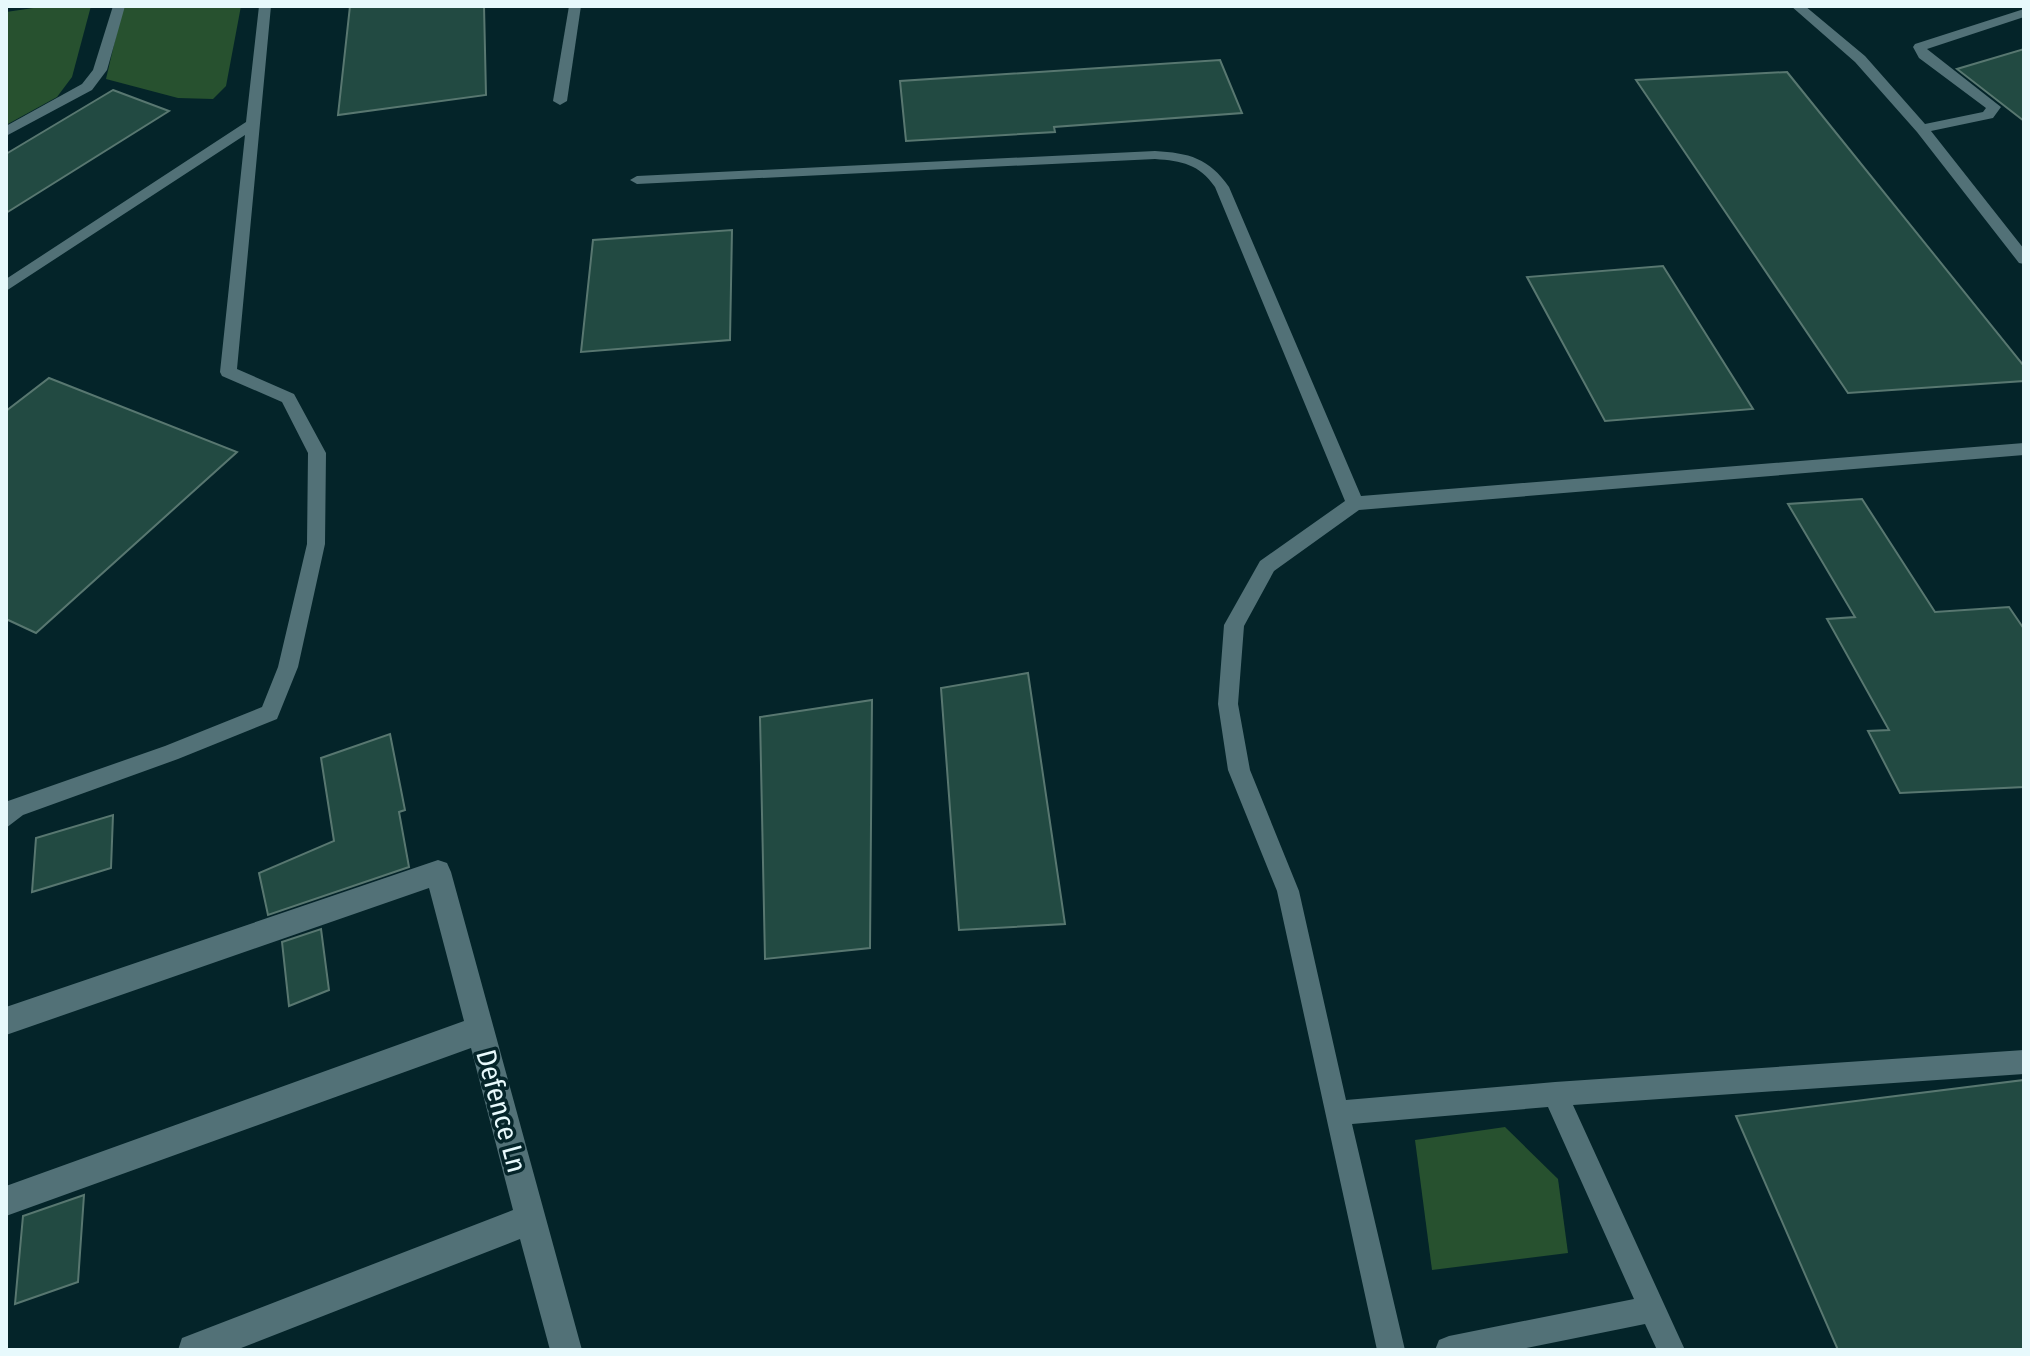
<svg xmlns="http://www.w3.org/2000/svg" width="2030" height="1356" viewBox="0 0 2030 1356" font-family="'Fira Sans Condensed',sans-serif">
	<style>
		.green { fill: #27512f }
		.building { fill: #224a42; stroke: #587770; stroke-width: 2 }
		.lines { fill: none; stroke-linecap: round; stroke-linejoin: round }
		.service { fill: #527177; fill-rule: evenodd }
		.minor { fill: #527177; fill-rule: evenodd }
		.labels { text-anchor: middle; stroke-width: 7; stroke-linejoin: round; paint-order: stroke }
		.near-street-label { font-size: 28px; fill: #e7f9fc; stroke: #042429 }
	</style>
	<rect width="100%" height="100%" fill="#042429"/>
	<g class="green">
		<path d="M47,6H91L72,77L57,97L6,125V12Z"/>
		<path d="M123,6H241L226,86L213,99L178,98L106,79Z"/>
		<path d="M1505,1127L1558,1179L1568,1253L1432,1270L1415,1140Z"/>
	</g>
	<g class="building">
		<path d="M350,6H484L486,95L338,115Z"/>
		<path d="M2024,49V121L1957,69Z"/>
		<path d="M1220,60L1242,113L1054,127L1055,132L906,141L900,81Z"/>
		<path d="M1787,72L2024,366V381L1848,393L1636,80Z"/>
		<path d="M113,90L169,111L6,213V154Z"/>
		<path d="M732,230L730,340L581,352L593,240Z"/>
		<path d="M1663,266L1753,409L1605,421L1527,277Z"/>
		<path d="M49,378L237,452L36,633L6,619V411Z"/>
		<path d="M1862,499L1935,612L2009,607L2024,629V787L1900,793L1868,731L1889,730L1827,619L1855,617L1788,504Z"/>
		<path d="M1028,673L1065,924L959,930L941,688Z"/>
		<path d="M872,700L870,948L765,959L760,717Z"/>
		<path d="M390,734L405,810L399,812L409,867L268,915L259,873L334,841L321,758Z"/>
		<path d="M113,815L111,868L32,892L36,838Z"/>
		<path d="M321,929L329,990L289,1006L282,942Z"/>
		<path d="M2024,1080V1350H1838L1736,1116Z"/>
		<path d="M84,1195L78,1282L15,1304L23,1216Z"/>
	</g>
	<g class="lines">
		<g class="service">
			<path d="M113,6H125L107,70L92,90L6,136V126L82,84L93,70Z"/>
			<path d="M259,6H271L237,369L294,394L326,453L325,544L298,667L277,719L178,759L23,815L6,828L8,801L165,746L262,707L278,667L307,544L308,453L282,402L222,376L220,372L245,135L6,291V279L246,122Z"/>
			<path d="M569,6H581L567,101L560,105L553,101Z"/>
			<path d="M1791,6H1805L1865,56L1925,124L1983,112L1986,108L1919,58L1913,47L1915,44L2024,9V17L1927,49L2001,107L1993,118L1931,131L2024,249V264L2019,263L1917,132L1855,62Z"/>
			<path d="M1155,151C1189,153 1209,158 1229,187L1361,496L2024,443V455L1359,510L1274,571L1244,626L1238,704L1250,770L1299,891L1346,1100L1555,1082L2024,1050V1074L1573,1105L1685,1350H1657L1645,1324L1517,1350H1435L1439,1340L1449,1336L1634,1299L1548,1107L1352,1124L1405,1350H1377L1277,891L1228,770L1218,704L1224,625L1260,561L1345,501L1215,187C1199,164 1182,161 1155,159L637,184L630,180L637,176Z"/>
		</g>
		<path class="minor" d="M438,860L447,863L451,872L582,1350H550L520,1239L236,1350H178L182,1338L513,1210L471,1048L6,1216V1186L464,1021L429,888L6,1035V1007Z"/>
	</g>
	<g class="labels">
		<g class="near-street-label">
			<text transform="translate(502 1111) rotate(75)" y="10">Defence Ln</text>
		</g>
	</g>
	<rect width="2030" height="1356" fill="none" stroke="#e7f9fc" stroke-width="16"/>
</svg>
